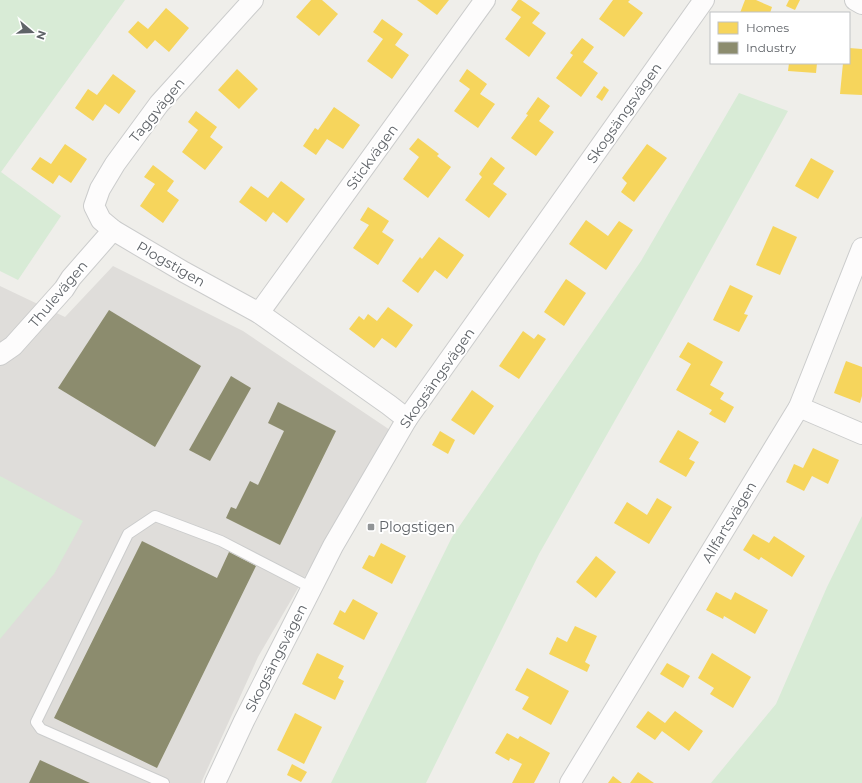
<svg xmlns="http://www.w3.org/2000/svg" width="862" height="783" viewBox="0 0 862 783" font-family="Montserrat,sans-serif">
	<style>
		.industrial { fill: #dfddda }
		.green { fill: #d8ebd6 }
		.homes { fill: #f6d55c }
		.industry { fill: #8c8c6e }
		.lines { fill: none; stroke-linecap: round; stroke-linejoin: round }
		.service-casing { stroke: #cbcccc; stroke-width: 12 }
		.minor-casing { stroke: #cbcccc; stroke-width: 22 }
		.service { stroke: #fdfcfc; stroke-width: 10 }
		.minor { stroke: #fdfcfc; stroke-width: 20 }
		.poi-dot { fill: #919496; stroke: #fff; stroke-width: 1.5 }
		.labels { text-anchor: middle; stroke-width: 4; stroke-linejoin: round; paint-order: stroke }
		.street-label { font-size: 14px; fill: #5f6368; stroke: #fff }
		.poi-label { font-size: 14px; fill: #5f6368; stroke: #fff; text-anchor: start }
	</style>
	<rect width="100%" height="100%" fill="#efeeea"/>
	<path class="industrial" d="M113,266L243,331L390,430L258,657L201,783H0V286L65,317Z"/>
	<g class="green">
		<path d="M0,0H125L1,172L61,216L18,280L0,271Z"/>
		<path d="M739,93L788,111L663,336L539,554L426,783H331L452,537L641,261Z"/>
		<path d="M0,476L83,521L54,574L0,639Z"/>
		<path d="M862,516V783H711L776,704L827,587Z"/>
	</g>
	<g class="homes">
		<path d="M311,0H322L338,14L319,36L296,17Z"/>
		<path d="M417,0H449L437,15Z"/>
		<path d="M518,0H521L540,13L532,23L546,33L529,57L505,39L521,17L511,10Z"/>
		<path d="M613,0H630L628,2L643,13L624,37L599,19Z"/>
		<path d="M745,0H756L772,7L770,13H740Z"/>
		<path d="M789,0H800L795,10L786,6Z"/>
		<path d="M166,8L189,28L169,52L155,40L147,49L128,32L138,21L148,29Z"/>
		<path d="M382,19L403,34L395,45L409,55L392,79L367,61L383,39L373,32Z"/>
		<path d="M582,38L594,47L583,62L598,73L581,97L556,78L573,55L570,53Z"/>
		<path d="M849,48L862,49V95L840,94L843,63H849Z"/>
		<path d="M789,63H817L816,73L788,71Z"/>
		<path d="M237,69L258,89L239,109L218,90Z"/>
		<path d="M467,69L487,84L480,94L495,104L478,128L454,111L470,89L459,81Z"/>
		<path d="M113,74L136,91L119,114L105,104L93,121L75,108L88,89L97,95Z"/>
		<path d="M604,86L609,90L602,101L596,97Z"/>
		<path d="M538,97L550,106L539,121L554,132L536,156L511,138L528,115L526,114Z"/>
		<path d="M334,107L360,125L343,149L327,139L316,155L303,146L315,128L318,130Z"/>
		<path d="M196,111L217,127L210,137L223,147L205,170L182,152L198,130L188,122Z"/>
		<path d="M418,138L439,154L437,156L451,167L428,198L403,179L419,157L409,149Z"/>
		<path d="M65,144L87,159L71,183L59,175L53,184L31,169L40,157L51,164Z"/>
		<path d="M647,144L667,158L634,202L621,192L627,183L622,178Z"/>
		<path d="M491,157L505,168L493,184L507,194L489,218L465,200L482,177L479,174Z"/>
		<path d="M811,158L834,171L818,199L795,186Z"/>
		<path d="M153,165L174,181L167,191L179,200L163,223L140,206L155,184L144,177Z"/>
		<path d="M281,181L305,199L287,223L273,212L266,222L239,202L251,186L268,198Z"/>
		<path d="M368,207L389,221L382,232L394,240L378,265L353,248L369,225L360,220Z"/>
		<path d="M586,220L608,236L619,221L633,230L606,270L569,244Z"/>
		<path d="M773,226L797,237L780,275L756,265Z"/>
		<path d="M439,237L464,255L447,279L435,270L418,293L402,281L420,257L422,259Z"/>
		<path d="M566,279L586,293L564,326L544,312Z"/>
		<path d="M730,285L753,296L744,314L748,315L739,332L713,320Z"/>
		<path d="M388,307L413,325L396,348L382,338L374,348L349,329L359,316L364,320L368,314L377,321Z"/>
		<path d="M523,331L534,339L538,334L546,339L519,379L499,366Z"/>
		<path d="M688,342L723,362L710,385L724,393L720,399L734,407L725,423L709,414L712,410L676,390L691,364L679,357Z"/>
		<path d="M846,361L862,367V396L860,403L834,393Z"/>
		<path d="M472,390L494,406L474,435L451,420Z"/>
		<path d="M678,430L699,442L689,459L695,462L686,477L659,462Z"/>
		<path d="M440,431L455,440L448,454L432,445Z"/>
		<path d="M813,448L839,460L828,484L812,476L804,491L786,482L794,464L803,468Z"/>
		<path d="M657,498L672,507L649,544L614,523L627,502L647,515Z"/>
		<path d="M753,534L769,543L774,536L805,556L792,577L761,557L759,560L743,550Z"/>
		<path d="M381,543L406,556L392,584L362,568L369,555L374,557Z"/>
		<path d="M596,556L616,572L596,598L576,582Z"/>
		<path d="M716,592L731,600L735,592L768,610L755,634L724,616L723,619L706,610Z"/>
		<path d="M353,599L378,613L364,640L333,624L340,610L345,613Z"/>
		<path d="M575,626L597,636L585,662L590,665L587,672L549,654L557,637L567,642Z"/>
		<path d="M317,653L344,666L338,678L344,681L335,700L302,684Z"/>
		<path d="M712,653L751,677L733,708L710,694L714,688L698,678Z"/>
		<path d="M667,663L690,676L683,688L660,674Z"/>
		<path d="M527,668L569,691L551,725L522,709L529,697L515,690Z"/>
		<path d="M648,711L665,723L675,711L703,731L689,751L662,731L655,740L636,727Z"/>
		<path d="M295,713L322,727L304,764L277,750Z"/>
		<path d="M507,733L518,739L520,736L550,753L534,783H512L522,764L510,758L509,761L495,753Z"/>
		<path d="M292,764L307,772L301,782L287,775Z"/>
		<path d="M638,772L654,783H630Z"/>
		<path d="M613,776L622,783H608Z"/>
	</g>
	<g class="industry">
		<path d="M109,310L201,366L155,447L58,388Z"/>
		<path d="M231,376L251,388L210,461L189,450Z"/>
		<path d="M278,402L336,431L280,545L226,518L231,507L236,509L250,481L258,485L284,431L268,423Z"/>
		<path d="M142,541L217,578L229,552L256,566L157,768L54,718Z"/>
		<path d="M40,760L90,783H29Z"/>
	</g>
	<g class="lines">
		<g class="service-casing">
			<path id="service" d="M164,783L41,729L36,722L128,534L155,516L221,541L312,588"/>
		</g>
		<g class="minor-casing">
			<g id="minor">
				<path d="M253,0L159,104L115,164L100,189L94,206L101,220L113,230L184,272L259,313L389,405L407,419"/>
				<path d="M855,0L862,4"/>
				<path d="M259,313L485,0"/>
				<path d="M0,355L13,346L64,289L71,278L113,230"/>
				<path d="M799,407L862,434"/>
				<path d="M215,783L244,721L333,546L407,419L704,0"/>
				<path d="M570,783L799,407L862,248"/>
			</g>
		</g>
		<use href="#service" class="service"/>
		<use href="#minor" class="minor"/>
	</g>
	<rect class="poi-dot" x="367" y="523" width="8" height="8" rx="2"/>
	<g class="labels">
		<g class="street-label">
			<text transform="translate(157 110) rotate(-51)" y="5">Taggvägen</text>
			<text transform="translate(624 113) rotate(-55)" y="5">Skogsängsvägen</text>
			<text transform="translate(372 157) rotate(-54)" y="5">Stickvägen</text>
			<text transform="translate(171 264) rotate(30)" y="5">Plogstigen</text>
			<text transform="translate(58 294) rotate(-50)" y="5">Thulevägen</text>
			<text transform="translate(437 378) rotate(-55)" y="5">Skogsängsvägen</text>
			<text transform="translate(729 522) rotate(-59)" y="5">Allfartsvägen</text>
			<text transform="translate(276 658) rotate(-63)" y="5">Skogsängsvägen</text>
		</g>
		<g class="poi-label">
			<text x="379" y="532">Plogstigen</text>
		</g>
	</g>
	<rect x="710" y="12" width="140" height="52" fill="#ffffff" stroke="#bfc1c3"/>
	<rect x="718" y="22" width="20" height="12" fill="#f6d55c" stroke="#bfc1c3"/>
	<text x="746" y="32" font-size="12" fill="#5f6368">Homes</text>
	<rect x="718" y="42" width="20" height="12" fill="#8c8c6e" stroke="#bfc1c3"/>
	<text x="746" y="52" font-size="12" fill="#5f6368">Industry</text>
	<g transform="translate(32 32) rotate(109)" stroke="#ffffff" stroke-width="3" paint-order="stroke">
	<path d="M0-3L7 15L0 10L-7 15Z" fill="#5f6368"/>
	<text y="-6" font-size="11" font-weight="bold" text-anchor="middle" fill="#5f6368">N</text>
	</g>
</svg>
